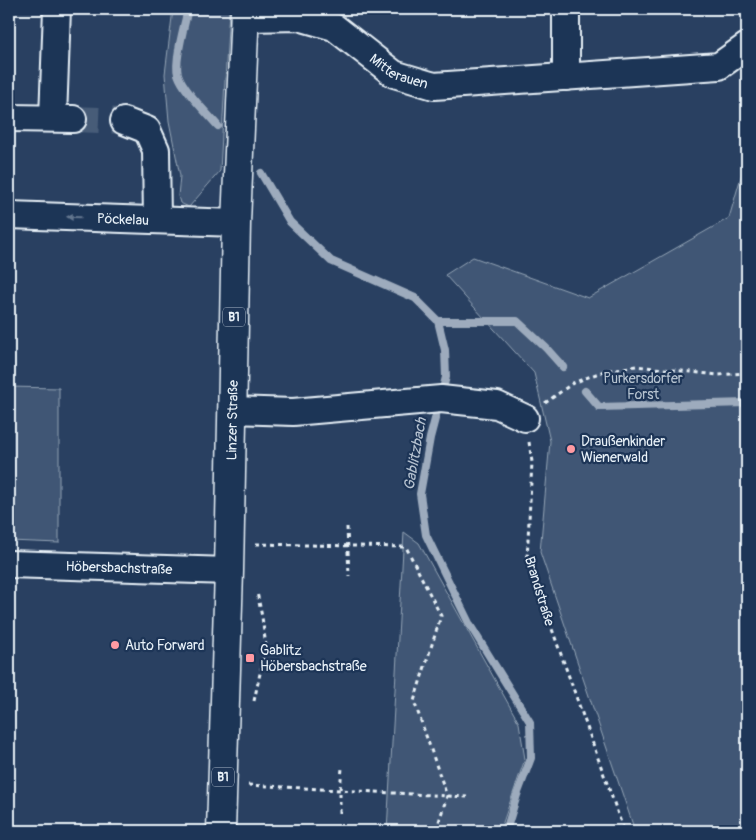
<svg xmlns="http://www.w3.org/2000/svg" width="756" height="840" viewBox="0 0 756 840" font-family="Pangolin,sans-serif">
	<style>
		.green { fill: #415774; stroke: #94a4b6 }
		.lines { fill: none; stroke-linecap: round; stroke-linejoin: round }
		.stream { stroke: #9dabbd; stroke-width: 8 }
		.minor-tunnel { stroke: #465b78; stroke-width: 26; stroke-dasharray: 26 13; stroke-linecap: butt }
		.minor-casing { stroke: #e8f1f8; stroke-width: 30 }
		.major-casing { stroke: #e8f1f8; stroke-width: 31 }
		.path { stroke: #e8f1f8; stroke-width: 3; stroke-dasharray: 4 4; stroke-linecap: butt }
		.minor { stroke: #1d3557; stroke-width: 26 }
		.major { stroke: #1d3557; stroke-width: 28 }
		.oneway { fill: #64778f }
		.poi-dot { fill: #ff9aa2; stroke: #1d3557; stroke-width: 2 }
		.labels { text-anchor: middle; stroke-width: 4.5; stroke-linejoin: round; paint-order: stroke }
		.shield { fill: #1d3557; stroke: #abb9c8; stroke-width: 1 }
		.shield-label { font-size: 12px; font-weight: bold; fill: #e8f1f8 }
		.street-label { font-size: 14px; fill: #e8f1f8; stroke: #1d3557 }
		.park-label { font-size: 14px; fill: #b6c3d0; stroke: #1d3557 }
		.poi-label { font-size: 14px; fill: #e8f1f8; stroke: #1d3557; text-anchor: start }
		.water-label { font-size: 15px; font-style: italic; fill: #b6c2d0; stroke: #1d3557 }
	</style>
	<rect width="100%" height="100%" fill="#294061"/>
	<filter id="ink" filterUnits="userSpaceOnUse"><feTurbulence type="fractalNoise" baseFrequency=".02" numOctaves="2"/><feDisplacementMap in="SourceGraphic" scale="10" xChannelSelector="R" yChannelSelector="G"/><feConvolveMatrix kernelMatrix="1 2 1 2 8 2 1 2 1" color-interpolation-filters="sRGB"/></filter>
	<g filter="url(#ink)">
		<g class="green">
			<path d="M173,9H229L220,171L189,207L180,203L178,196L180,176L169,121L165,74Z"/>
			<path d="M747,156V831H635L540,552L550,441L534,373L445,275L473,257L588,298L729,218Z"/>
			<path d="M9,387L59,388V543L9,541Z"/>
			<path d="M404,532L419,543L519,723L525,759L500,831H387Z"/>
		</g>
		<g class="lines">
			<g class="stream">
				<path d="M188,9C185,23 174,61 178,74C183,90 207,113 218,126"/>
				<path d="M261,173L290,222L331,261L415,298L438,321L445,350L446,377L430,438L420,494L426,535L442,568L470,625L530,722L531,758L517,795L506,831"/>
				<path d="M438,321H517L546,348L563,367"/>
				<path d="M585,391L599,407L747,403"/>
			</g>
			<path class="minor-tunnel" d="M73,119L124,121"/>
			<g class="minor-casing">
				<g id="minor">
					<path id="s1" d="M245,18L299,17L334,27L394,74L434,86L719,66L747,46"/>
					<path d="M566,77V9"/>
					<path d="M9,118L73,119"/>
					<path d="M53,118L57,9"/>
					<path d="M124,121L147,130L156,150L157,220"/>
					<path id="s2" d="M9,215L236,223"/>
					<path d="M232,410L293,412L441,399L497,405L525,418"/>
					<path id="s3" d="M9,564L229,571"/>
				</g>
			</g>
			<g class="major-casing">
				<g id="major">
					<path id="s4" d="M221,831L229,571L236,223L245,9"/>
				</g>
			</g>
			<g class="path">
				<path d="M545,403L573,383L604,371L636,366L718,375L747,373"/>
				<path d="M529,442L532,462L527,559L624,831"/>
				<path d="M347,527L349,576"/>
				<path d="M256,544L406,547L441,616L414,701L447,796L436,831"/>
				<path d="M254,701L266,646L262,617L257,592"/>
				<path d="M248,785L467,797"/>
				<path d="M340,813V790L342,768"/>
			</g>
			<use href="#minor" class="minor"/>
			<use href="#major" class="major"/>
		</g>
		<defs><path id="oneway-solid" d="M-6-.8H1V-3.2L6.5 0L1 3.2V.8H-6Z" transform="scale(1.25)"/></defs>
		<use class="oneway" href="#oneway-solid" transform="translate(74 217) rotate(-178)"/>
	</g>
	<g class="poi-dot">
		<circle cx="571" cy="449" r="5"/>
		<circle cx="115" cy="645" r="5"/>
		<rect x="245" y="653" width="10" height="10" rx="2.5"/>
	</g>
	<g class="labels">
		<g class="shield">
			<rect x="223" y="307.5" width="22" height="19" rx="4"/>
			<rect x="212" y="767.5" width="22" height="19" rx="4"/>
		</g>
		<g class="shield-label">
			<text x="234" y="321">B1</text>
			<text x="223" y="781">B1</text>
		</g>
		<g class="street-label">
			<text dy="5" stroke="none"><textPath href="#s1" startOffset="170">Mitterauen</textPath></text>
			<text dy="5" stroke="none"><textPath href="#s2" startOffset="114">Pöckelau</textPath></text>
			<text dy="5" stroke="none"><textPath href="#s4" startOffset="411">Linzer Straße</textPath></text>
			<text dy="5" stroke="none"><textPath href="#s3" startOffset="110">Höbersbachstraße</textPath></text>
			<text transform="translate(540 591) rotate(73)" y="5">Brandstraße</text>
		</g>
		<g class="park-label">
			<text x="643" y="383">Purkersdorfer<tspan x="643" dy="16">Forst</tspan></text>
		</g>
		<g class="poi-label">
			<text x="581" y="446">Draußenkinder<tspan x="581" dy="16">Wienerwald</tspan></text>
			<text x="125" y="650">Auto Forward</text>
			<text x="260" y="655">Gablitz<tspan x="260" dy="16">Höbersbachstraße</tspan></text>
		</g>
		<g class="water-label">
			<text transform="translate(415 454) rotate(-80)" y="5">Gablitzbach</text>
		</g>
	</g>
	<rect width="756" height="840" fill="none" stroke="#1d3557" stroke-width="30"/>
	<rect x="15" y="15" width="726" height="810" fill="none" stroke="#e8f1f8" stroke-width="2" filter="url(#ink)"/>
</svg>
